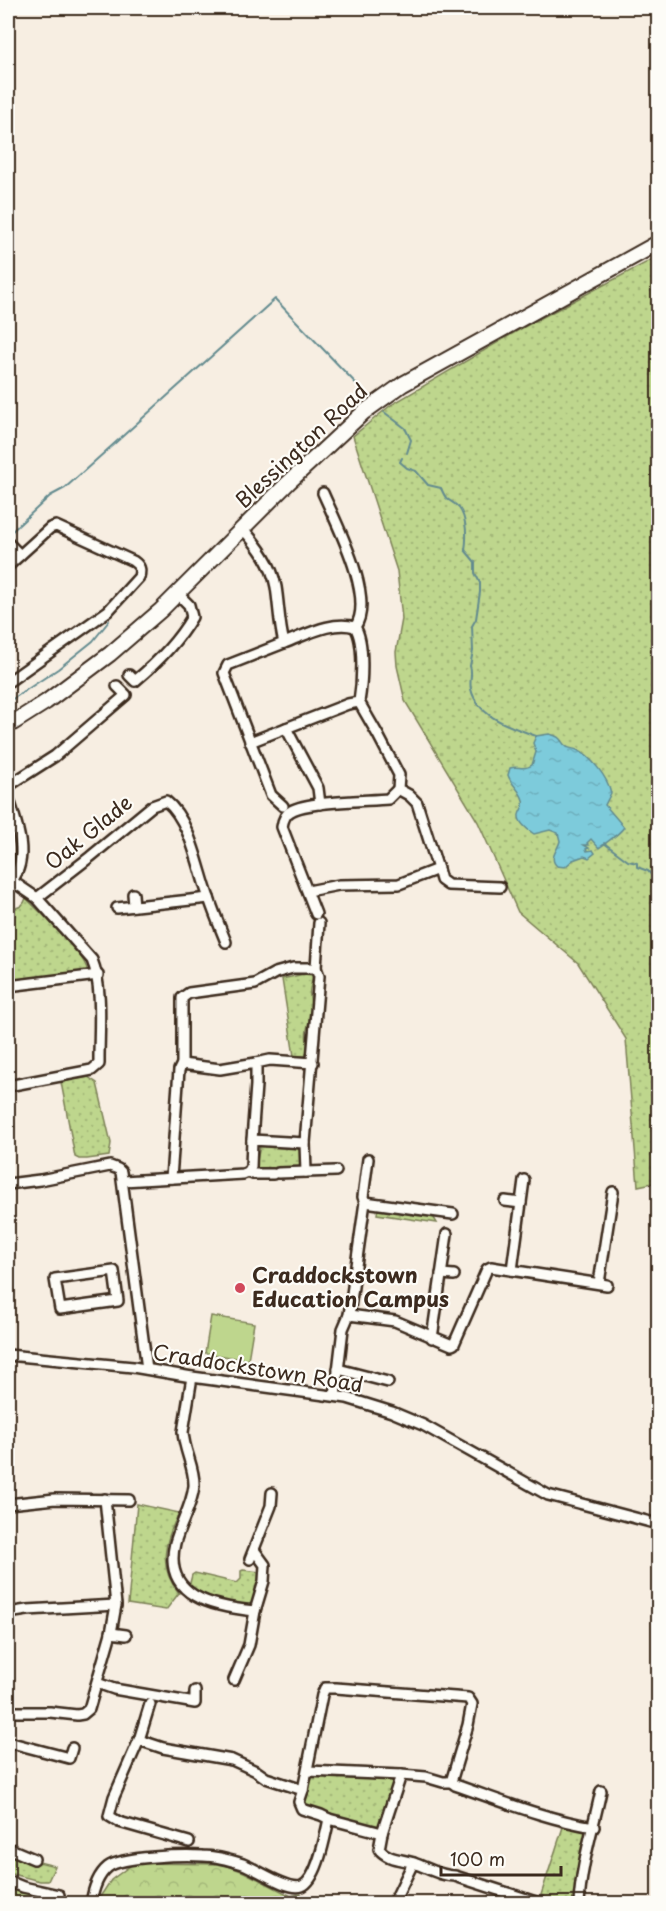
<svg xmlns="http://www.w3.org/2000/svg" width="666" height="1911" viewBox="0 0 666 1911" font-family="'Playpen Sans',sans-serif">
	<style>
		.grass { fill: url(#grass-dots); stroke: #7c8056; stroke-width: 1.5 }
		.forest { fill: url(#forest-crowns); stroke: #7c8056; stroke-width: 1.5 }
		.pitch { fill: #bed68d; stroke: #7c8056; stroke-width: 1.5 }
		.water { fill: url(#water-ripples); stroke: #638b8f; stroke-width: 1.5 }
		.lines { fill: none; stroke-linecap: round; stroke-linejoin: round }
		.stream { stroke: #638b8f; stroke-width: 2 }
		.street-casing { stroke: #3b2a1e; stroke-width: 14 }
		.secondary-casing { stroke: #3b2a1e; stroke-width: 18 }
		.street { stroke: #fdfcf7; stroke-width: 9 }
		.secondary { stroke: #fdfcf7; stroke-width: 14 }
		.poi-dot { fill: #d1495b; stroke: #fdfcf7; stroke-width: 2 }
		.labels { text-anchor: middle; stroke-width: 4.5; stroke-linejoin: round; paint-order: stroke }
		.street-label { font-size: 21px; fill: #3b2a1e; stroke: #fdfcf7 }
		.poi-label { font-size: 21px; font-weight: bold; fill: #3b2a1e; stroke: #fdfcf7; text-anchor: start }
	</style>
	<defs>
		<pattern id="grass-dots" width="8" height="8" patternUnits="userSpaceOnUse" patternTransform="scale(1.5)"><rect width="8" height="8" fill="#bed68d"/><path d="M2 2h.1M6 6h.1" fill="none" stroke="#a4b879" stroke-width="1.8" stroke-linecap="round"/></pattern>
		<pattern id="forest-crowns" width="20" height="18" patternUnits="userSpaceOnUse" patternTransform="scale(1.5)"><rect width="20" height="18" fill="#bed68d"/><path d="M2 6a3 3 0 1 1 6 0M12 15a3 3 0 1 1 6 0" fill="none" stroke="#a4b879"/></pattern>
		<pattern id="water-ripples" width="26" height="14" patternUnits="userSpaceOnUse" patternTransform="scale(1.5)"><rect width="26" height="14" fill="#7dcbdb"/><path d="M2 4q2-2 4 0t4 0M15 11q2-2 4 0t4 0" fill="none" stroke="#6daebc"/></pattern>
	</defs>
	<rect width="100%" height="100%" fill="#f7eee2"/>
	<filter id="ink" filterUnits="userSpaceOnUse"><feTurbulence type="fractalNoise" baseFrequency=".0167" numOctaves="2"/><feDisplacementMap in="SourceGraphic" scale="12" xChannelSelector="R" yChannelSelector="G"/><feConvolveMatrix kernelMatrix="1 2 1 2 8 2 1 2 1" color-interpolation-filters="sRGB"/></filter>
	<g filter="url(#ink)">
		<g class="grass">
			<path d="M651,260L658,263V1182L638,1186L626,1039L578,963L518,912L478,822L405,701L397,666L396,652L402,619L397,571L353,436L391,405L524,327Z"/>
			<path d="M26,898C41,914 86,953 88,973L8,982V903L14,908C20,908 24,905 26,898Z"/>
			<path d="M304,974L312,975C313,981 311,983 310,989C309,996 311,1001 311,1008C311,1020 303,1033 308,1045L306,1056H294L282,979Z"/>
			<path d="M88,1077L97,1083L111,1143L109,1156L87,1159H79L75,1157L61,1082Z"/>
			<path d="M260,1146L301,1149L302,1150L301,1166L299,1168L255,1170Z"/>
			<path d="M378,1207L428,1215L434,1218L437,1223L377,1214Z"/>
			<path d="M137,1504L179,1513C165,1540 157,1567 179,1593L166,1610L128,1604Z"/>
			<path d="M243,1570L260,1572L261,1577L254,1601L248,1605L240,1606L205,1597L189,1587L192,1575L195,1573L237,1583L241,1579V1571Z"/>
			<path d="M314,1775L396,1779L381,1828L330,1816L305,1806L307,1791Z"/>
			<path d="M564,1824L584,1830L587,1831V1834L576,1875L574,1903L551,1901L541,1895Z"/>
			<path d="M10,1853L27,1859L29,1863L35,1865L39,1862L55,1866L48,1881H40L8,1873V1854Z"/>
			<path d="M8,1889L46,1898L44,1903H8Z"/>
		</g>
		<path class="forest" d="M134,1863L223,1864L244,1872L291,1896L301,1894L310,1903L99,1904L98,1900L111,1880Z"/>
		<path class="pitch" d="M211,1316L254,1323L248,1360L205,1353Z"/>
		<path class="water" d="M549,734C564,737 559,742 567,747C568,748 575,749 577,750C591,756 608,778 611,793L605,805L624,827C619,835 606,842 599,848L591,839L587,843L589,845H584L589,848L586,849L587,851L593,850L595,853L589,858L584,856L573,860L565,867L557,866C548,858 558,850 560,841L558,833L550,830L534,834C528,830 518,823 519,815C520,809 525,807 523,800C520,789 511,785 508,775L510,768C518,765 524,771 532,765L536,752L533,743L536,736Z"/>
		<g class="lines">
			<g class="stream">
				<path d="M384,412L405,428L411,440L407,453"/>
				<path d="M402,458L400,462L407,468L416,471L428,485L441,488C448,505 449,497 459,508C467,518 467,538 465,550L475,562V573L480,583V592L476,619L472,626L473,651L470,666C473,673 469,681 471,689C478,718 512,727 536,736"/>
				<path d="M8,535L50,496L65,488L275,299L369,397"/>
				<path d="M8,702L58,669L93,641L109,621"/>
				<path d="M604,843L628,861L637,863V867L648,871L654,878L658,880"/>
			</g>
			<g class="street-casing">
				<g id="street">
					<path d="M243,529C258,546 272,564 276,587C279,606 279,624 284,643C306,635 332,620 355,627C376,598 336,523 323,493"/>
					<path d="M8,543L20,555"/>
					<path d="M8,566L50,528L56,526L133,561C140,566 141,569 139,577L108,611L8,682"/>
					<path d="M355,627C365,642 362,684 359,702L378,735L399,775L398,789L409,795L417,803L438,869"/>
					<path d="M129,675L135,681C158,662 177,643 192,617L189,605L178,594"/>
					<path d="M286,728L318,788L320,804"/>
					<path d="M250,742L348,704L359,702"/>
					<path d="M8,786L55,756L126,695L117,686"/>
					<path d="M8,796C17,826 32,860 8,886"/>
					<path d="M283,806L271,795L224,673L228,665L284,643"/>
					<path d="M308,891L339,885L399,884L438,869L441,880L448,885L500,887"/>
					<path d="M133,894L134,906"/>
					<path d="M37,898L90,857L152,806L166,801C191,821 198,869 209,898C214,913 220,927 226,942"/>
					<path d="M117,908L209,898"/>
					<path d="M316,914L282,827C283,820 285,814 291,811C308,801 366,801 388,799L398,789"/>
					<path d="M316,968L319,923"/>
					<path d="M8,986L98,975"/>
					<path d="M182,1064L220,1069L256,1063"/>
					<path d="M8,1086L92,1070L99,1064V1058C99,1030 103,986 92,960L37,898L12,881"/>
					<path d="M252,1140L256,1085V1063L270,1060L313,1063"/>
					<path d="M305,1143L306,1172"/>
					<path d="M278,1173L336,1171"/>
					<path d="M171,1178L179,1070L182,1064V998L189,993L255,984L275,973L293,968H316L319,976L305,1143L252,1140L251,1167L248,1172"/>
					<path d="M123,1181L243,1174L248,1172L253,1174H273"/>
					<path d="M8,1184L40,1180L110,1166L118,1169L121,1172L147,1369"/>
					<path d="M505,1201L521,1203"/>
					<path d="M365,1202L453,1214"/>
					<path d="M512,1270L524,1180"/>
					<path d="M114,1271L118,1301L60,1309L55,1279Z"/>
					<path d="M441,1274L454,1275"/>
					<path d="M599,1283L613,1192"/>
					<path d="M349,1315L395,1321L452,1345L454,1344L487,1269L491,1267L607,1285"/>
					<path d="M432,1338L447,1234"/>
					<path d="M8,1355L133,1367L192,1377L347,1398L392,1412L423,1425L548,1495L658,1524"/>
					<path d="M338,1369L388,1382"/>
					<path d="M192,1377L183,1432C184,1451 195,1468 194,1486C192,1506 180,1524 175,1543C162,1597 214,1607 255,1611"/>
					<path d="M335,1396L343,1329L349,1315L365,1202L363,1197L368,1159"/>
					<path d="M8,1504L55,1499L129,1500"/>
					<path d="M250,1559L271,1506L272,1493"/>
					<path d="M8,1613L27,1610L116,1605"/>
					<path d="M111,1633L126,1635"/>
					<path d="M234,1680L249,1645L255,1611L264,1581L265,1565L254,1550"/>
					<path d="M97,1683L114,1689L195,1703V1691"/>
					<path d="M150,1704L139,1740L114,1797L109,1816L119,1822L189,1842"/>
					<path d="M8,1712H50L77,1715L83,1714L89,1709L111,1633L116,1605L105,1499"/>
					<path d="M139,1740L163,1748L232,1760L256,1771L266,1778L303,1790L299,1802L302,1809L321,1815L329,1819L382,1833L379,1849C388,1860 401,1859 414,1863C428,1868 440,1876 455,1876L542,1904"/>
					<path d="M8,1742L69,1758L72,1748"/>
					<path d="M308,1771L401,1775L426,1777L443,1782H451L455,1785C499,1800 548,1820 594,1827"/>
					<path d="M303,1790L322,1695L325,1688H336L468,1698L472,1704L468,1725L451,1782"/>
					<path d="M382,1833L401,1775"/>
					<path d="M8,1848L34,1859"/>
					<path d="M8,1881L23,1887L59,1895"/>
					<path d="M91,1904C93,1890 97,1876 108,1867C122,1856 184,1855 203,1856C216,1856 230,1860 243,1864C257,1869 288,1891 302,1886C318,1879 325,1836 329,1819"/>
					<path d="M393,1904L413,1863"/>
					<path d="M579,1904C581,1865 593,1829 601,1791"/>
				</g>
			</g>
			<g class="secondary-casing">
				<path id="secondary" d="M8,726L46,702L110,654L161,610L288,483L364,412L403,384L658,243"/>
			</g>
			<use href="#street" class="street"/>
			<use href="#secondary" class="secondary"/>
		</g>
	</g>
	<circle class="poi-dot" cx="240" cy="1288" r="6"/>
	<g class="labels">
		<g class="street-label">
			<text transform="translate(302 446) rotate(-43)" y="7">Blessington Road</text>
			<text transform="translate(89 833) rotate(-39)" y="7">Oak Glade</text>
			<text transform="translate(258 1369) rotate(9)" y="7">Craddockstown Road</text>
		</g>
		<g class="poi-label">
			<text x="252" y="1283">Craddockstown<tspan x="252" dy="24">Education Campus</tspan></text>
		</g>
	</g>
	<rect width="666" height="1911" fill="none" stroke="#fdfcf7" stroke-width="30"/>
	<rect x="15" y="15" width="636" height="1881" fill="none" stroke="#3b2a1e" stroke-width="2" filter="url(#ink)"/>
	<path d="M441 1866v9h120v-9" fill="none" stroke="#3b2a1e" stroke-width="3"/>
	<text x="450" y="1866" font-size="18" fill="#3b2a1e" stroke="#fdfcf7" stroke-width="4.5" paint-order="stroke">100 m</text>
</svg>
